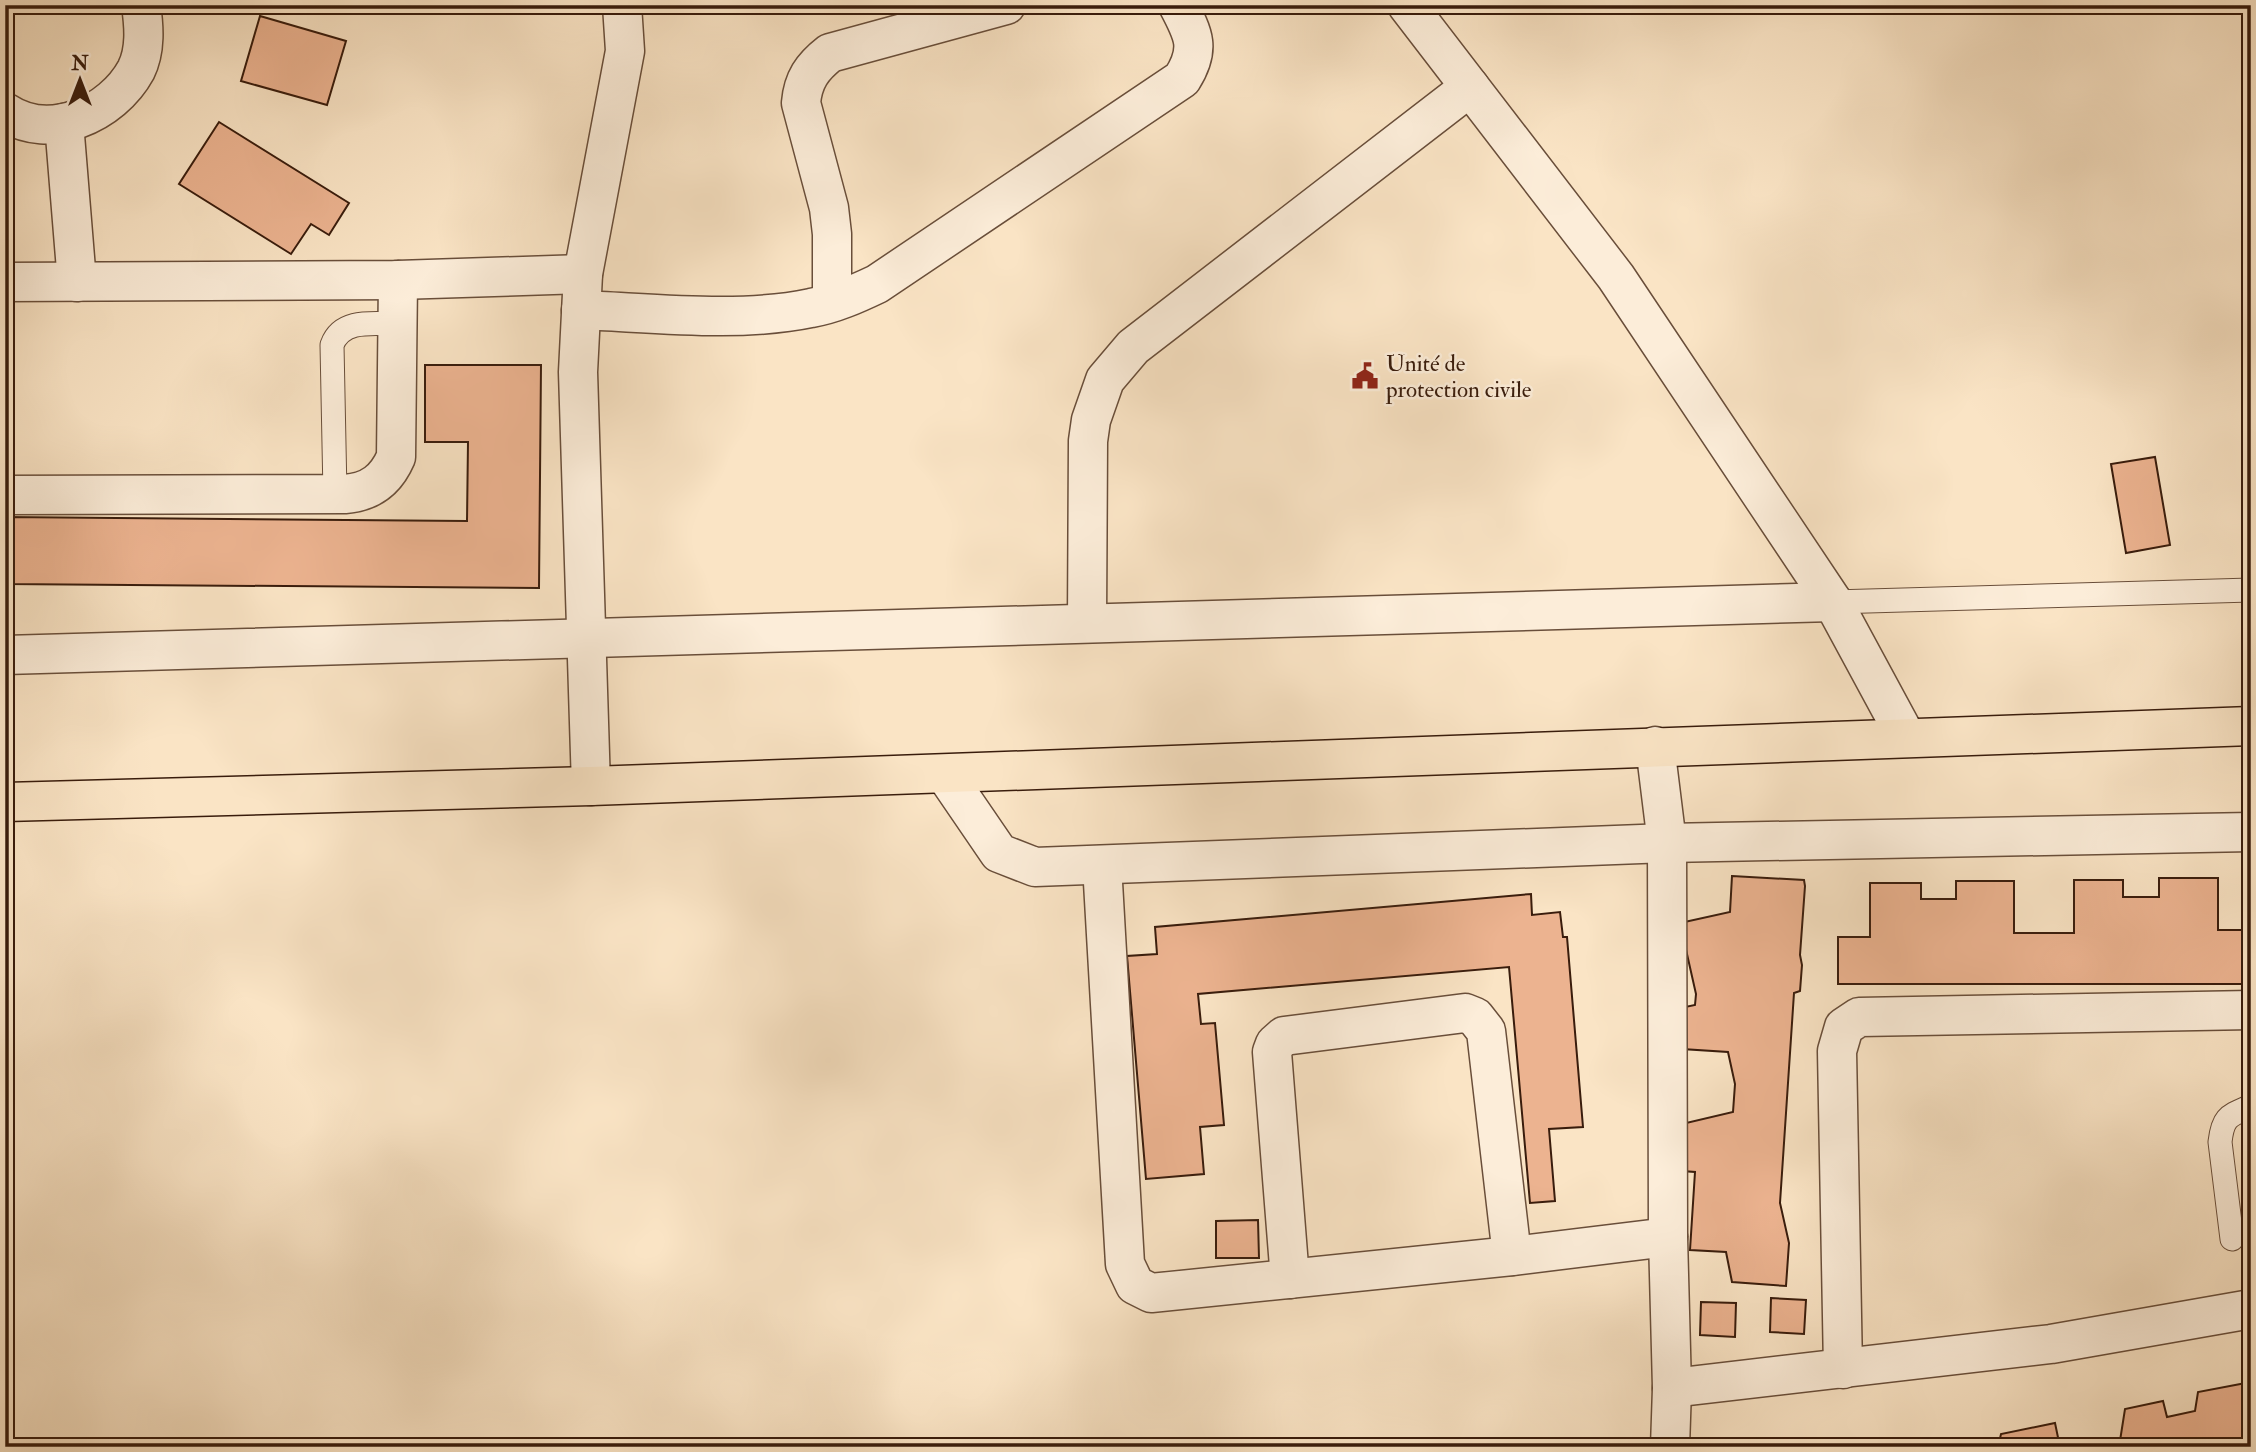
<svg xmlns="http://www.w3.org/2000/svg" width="2256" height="1452" viewBox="0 0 2256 1452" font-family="'IM FELL Double Pica',serif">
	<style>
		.building { fill: #ecb390; stroke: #391c0c; stroke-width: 2 }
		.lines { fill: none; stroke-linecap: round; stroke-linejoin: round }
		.lane-casing { stroke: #694e3a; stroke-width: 25 }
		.street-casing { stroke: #694e3a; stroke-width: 41 }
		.primary-casing { stroke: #391c0c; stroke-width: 41 }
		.lane { stroke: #fcedd9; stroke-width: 23 }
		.street { stroke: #fcedd9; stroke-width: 38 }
		.primary { stroke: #fae4c5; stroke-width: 38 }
		.labels { text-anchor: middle; stroke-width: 5; stroke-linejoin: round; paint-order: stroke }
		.poi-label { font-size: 23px; fill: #391c0c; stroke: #fcedd9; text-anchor: start }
	</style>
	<rect width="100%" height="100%" fill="#fae4c5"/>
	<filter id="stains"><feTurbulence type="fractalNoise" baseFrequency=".00286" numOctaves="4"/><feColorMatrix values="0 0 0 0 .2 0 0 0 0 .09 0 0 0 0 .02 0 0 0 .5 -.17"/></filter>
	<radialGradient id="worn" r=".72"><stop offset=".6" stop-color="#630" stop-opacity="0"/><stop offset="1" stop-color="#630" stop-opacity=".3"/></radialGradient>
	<g class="building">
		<path d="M260,16L346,41L327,105L241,81Z"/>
		<path d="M219,122L349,203L329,235L311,224L291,254L179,184Z"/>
		<path d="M425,365H541L539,588L5,584V517L467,521L468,442H425Z"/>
		<path d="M2155,457L2170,545L2126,553L2111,464Z"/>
		<path d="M1732,876L1804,880L1805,886L1800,955L1802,965L1800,991L1794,993L1780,1203L1789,1243L1786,1286L1732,1282L1726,1252L1690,1250L1695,1172L1682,1171L1686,1123L1733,1112L1735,1084L1728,1052L1682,1049L1685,1007L1695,1005L1696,994L1680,923L1730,912Z"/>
		<path d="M2159,878H2218V930H2251V984H1838V937H1870V883H1921V899H1956V881H2014V933H2074V880H2123V897H2159Z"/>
		<path d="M1531,894L1532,915L1560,912L1563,937H1567L1583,1127L1549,1129L1555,1201L1530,1203L1509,967L1198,994L1201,1024L1215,1023L1224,1125L1200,1127L1204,1174L1146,1179L1127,956L1157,954L1155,927Z"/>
		<path d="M1258,1220L1259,1258H1216V1221Z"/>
		<path d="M1771,1298L1806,1300L1804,1334L1770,1332Z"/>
		<path d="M1701,1302L1736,1303L1735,1337L1700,1335Z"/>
		<path d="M2251,1382V1447H2119L2125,1409L2163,1401L2167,1417L2195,1411L2198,1392Z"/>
		<path d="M2055,1423L2060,1447H1998L2001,1434Z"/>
	</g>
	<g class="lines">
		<g class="lane-casing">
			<g id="lane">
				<path d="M335,494L332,345C342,318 374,324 398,324"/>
				<path d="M1833,602L2251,590"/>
				<path d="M2232,1239L2220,1142C2223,1116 2229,1116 2251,1106"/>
			</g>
		</g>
		<g class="street-casing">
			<g id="street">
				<path d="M1407,5L1616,277L1833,602L1906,737"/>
				<path d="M5,112C50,142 112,114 136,70C146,50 144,26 141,5"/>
				<path d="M64,123L77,282"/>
				<path d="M5,282L398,280L583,274"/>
				<path d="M832,302V234L829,208L801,103C803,80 812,67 830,53L1006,5"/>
				<path d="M581,310C654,313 740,323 811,308C834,304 856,294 877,284L1182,79C1201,49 1194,35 1178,5"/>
				<path d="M5,495L345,494C371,492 386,480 396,457L398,280"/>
				<path d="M1087,623L1088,441L1091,420L1105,380L1133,347L1470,87"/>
				<path d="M5,655L1833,602"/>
				<path d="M1655,746L1667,843L1668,1237L1672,1388L1670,1447"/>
				<path d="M945,774L999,853L1035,867L1667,843L2251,832"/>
				<path d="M591,786L578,372L583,274L625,51L622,5"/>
				<path d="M1102,865L1125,1264L1135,1285L1151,1293L1512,1256L1668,1237"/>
				<path d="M1290,1279L1272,1052L1275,1044L1284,1036L1465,1013L1475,1017L1486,1031L1512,1256"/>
				<path d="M1843,1369L1837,1051L1844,1027L1859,1017L2251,1010"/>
				<path d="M1672,1388L2051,1344L2251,1309"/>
			</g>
		</g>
		<g class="primary-casing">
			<path id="primary" d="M5,802L591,786L2251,726"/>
		</g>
		<use href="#lane" class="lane"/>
		<use href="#street" class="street"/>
		<use href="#primary" class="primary"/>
	</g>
	<defs>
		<g id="civic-bare" transform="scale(2.1)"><path d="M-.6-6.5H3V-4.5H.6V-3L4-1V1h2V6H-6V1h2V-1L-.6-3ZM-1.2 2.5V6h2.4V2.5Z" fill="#8f2418" stroke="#fcedd9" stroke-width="2.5" paint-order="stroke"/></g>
	</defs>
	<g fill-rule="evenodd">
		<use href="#civic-bare" x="1365" y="376"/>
	</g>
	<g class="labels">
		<g class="poi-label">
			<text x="1386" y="371">Unité de<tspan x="1386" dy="26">protection civile</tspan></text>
		</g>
	</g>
	<rect width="2256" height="1452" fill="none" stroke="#fae4c5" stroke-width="28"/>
	<rect x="7" y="7" width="2242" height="1438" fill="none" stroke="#391c0c" stroke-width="3.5"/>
	<rect x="14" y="14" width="2228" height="1424" fill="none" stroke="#391c0c" stroke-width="2"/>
	<g transform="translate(80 80)" stroke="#fcedd9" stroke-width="5" paint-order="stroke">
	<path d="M0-5L12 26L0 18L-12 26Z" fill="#391c0c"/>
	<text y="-10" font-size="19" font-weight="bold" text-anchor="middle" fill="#391c0c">N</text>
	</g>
	<rect width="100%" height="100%" filter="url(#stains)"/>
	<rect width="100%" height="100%" fill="url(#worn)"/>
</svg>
